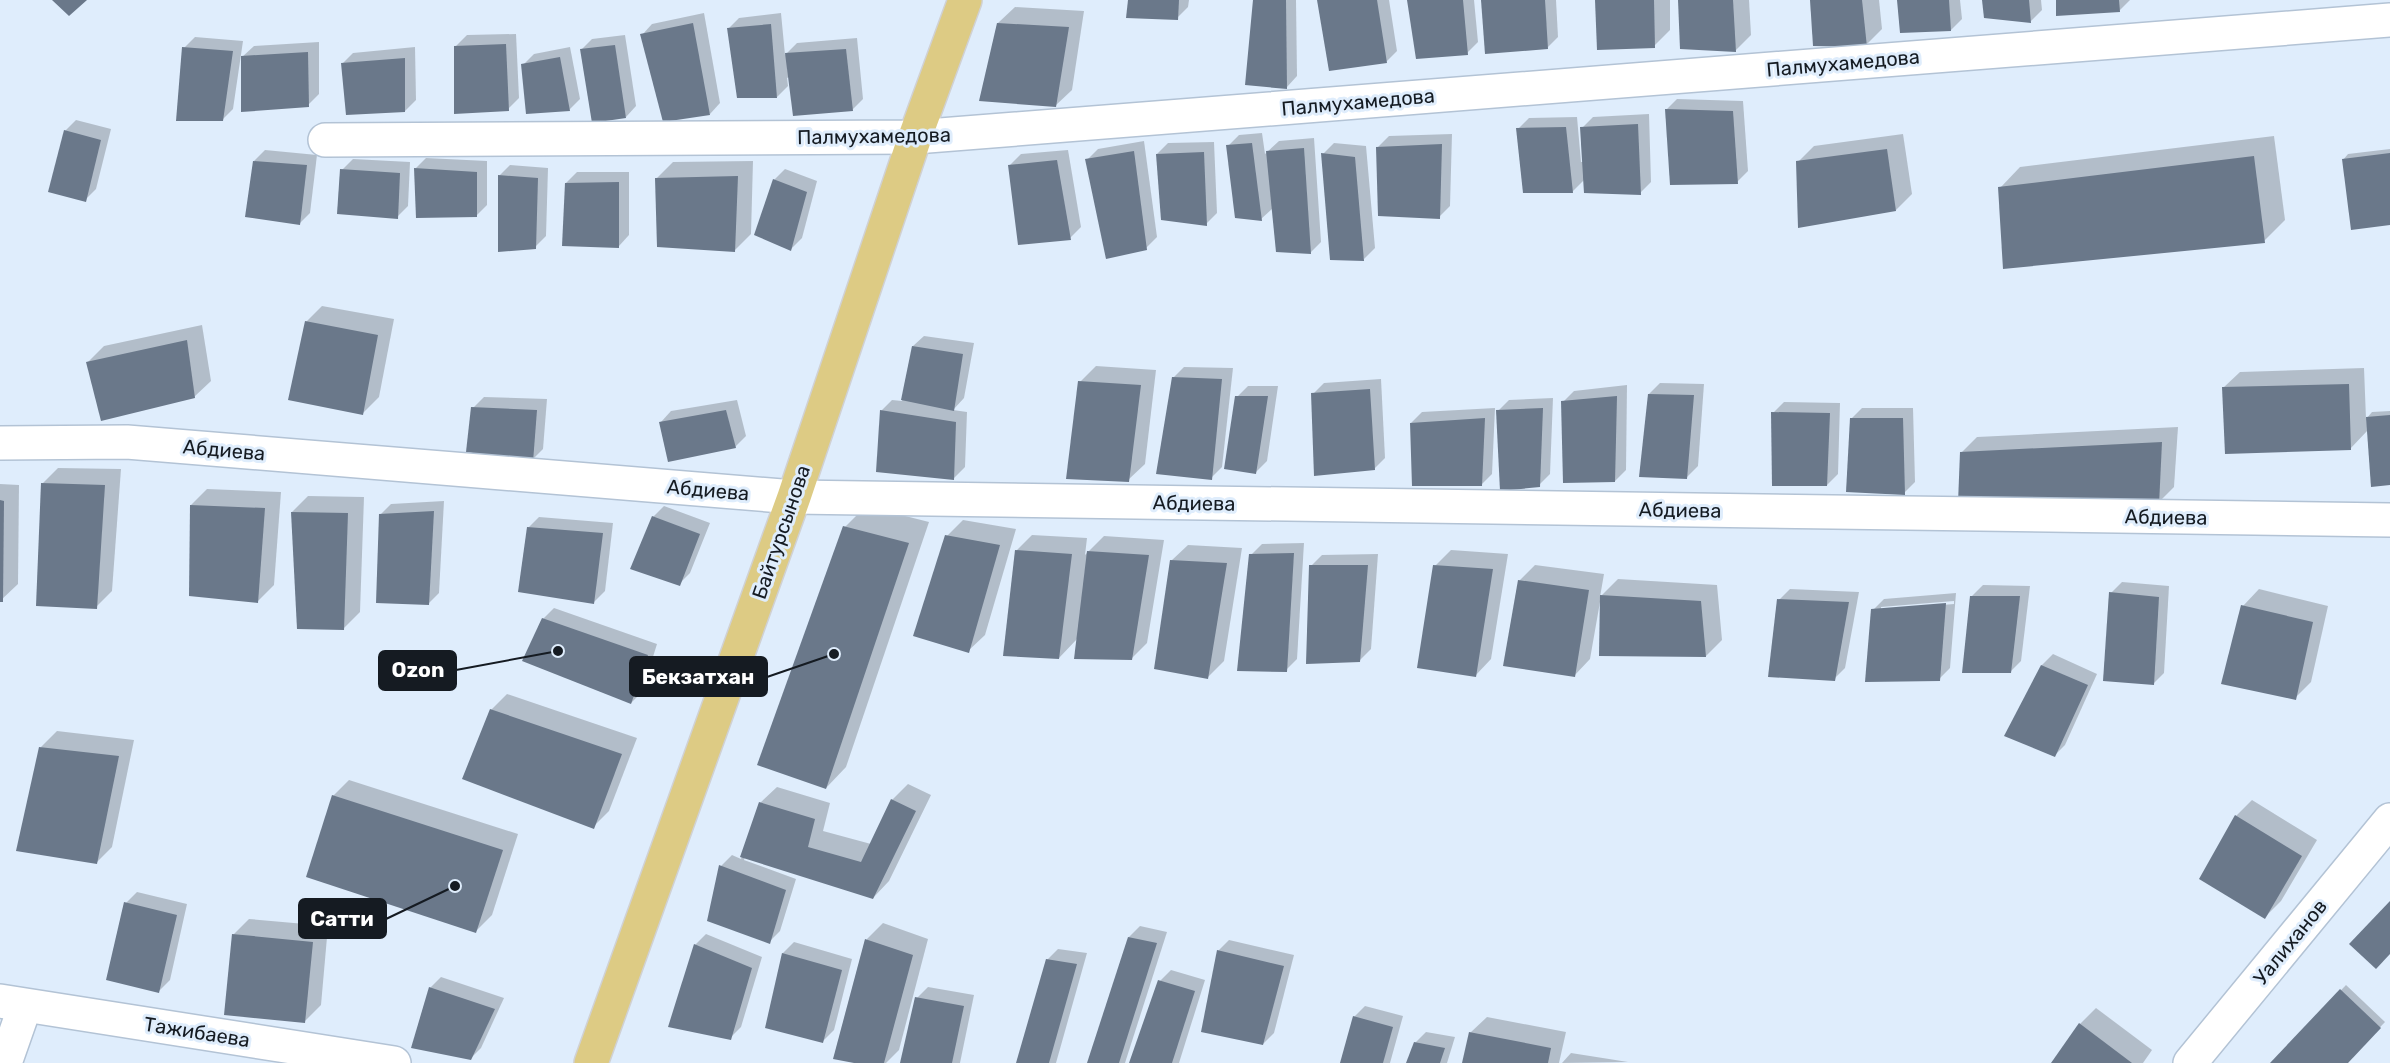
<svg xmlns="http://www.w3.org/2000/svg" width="2390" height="1063" viewBox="0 0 2390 1063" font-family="Rubik,sans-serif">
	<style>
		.shadow { fill: #0003; fill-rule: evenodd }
		.building { fill: #6a788a }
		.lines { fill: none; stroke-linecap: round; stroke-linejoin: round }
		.minor-casing { stroke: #b3c3d5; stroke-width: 36 }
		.major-casing { stroke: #d0d1d3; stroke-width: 36 }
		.minor { stroke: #fff; stroke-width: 33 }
		.major { stroke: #ddcb84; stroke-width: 33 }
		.labels { text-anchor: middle; stroke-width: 6; stroke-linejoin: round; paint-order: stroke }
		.street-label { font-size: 20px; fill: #151b22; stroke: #dfedfc }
		.leader { fill: none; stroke: #151b22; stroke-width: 2 }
		.callout-dot { fill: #151b22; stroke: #dfedfc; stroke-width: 2 }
		.callout { fill: #151b22; stroke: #151b22; stroke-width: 2 }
		.callout-label { font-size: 21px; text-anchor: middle; font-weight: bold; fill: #fff }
	</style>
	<rect width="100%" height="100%" fill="#dfedfc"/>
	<g class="shadow">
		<path d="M1130,0H1189L1188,7L1177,18Z"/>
		<path d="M1254,0H1296L1297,76L1287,87Z"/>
		<path d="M1319,0H1389L1397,51L1386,62Z"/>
		<path d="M1409,0H1474L1478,42L1467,53Z"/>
		<path d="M1483,0H1556L1558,37L1547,48Z"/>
		<path d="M1596,0H1670V30L1654,46Z"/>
		<path d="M1680,0H1749L1751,35L1735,51Z"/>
		<path d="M1811,0H1879L1882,29L1866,45Z"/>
		<path d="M1898,0H1960L1962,19L1951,30Z"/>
		<path d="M1983,0H2041L2042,10L2031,21Z"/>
		<path d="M2057,0H2130L2119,11Z"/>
		<path d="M1015,7L1084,11L1072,90L1055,106L998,23Z"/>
		<path d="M704,13L720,103L710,114L642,35L652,24Z"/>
		<path d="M781,13L785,55L797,43L857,38L863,99L852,110L789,77L787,78L788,86L777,97L728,29L739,18Z"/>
		<path d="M516,34L519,98L508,109L456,46L467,35Z"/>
		<path d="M625,35L636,106L626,117L581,50L592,39Z"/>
		<path d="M195,37L243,41L233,109L222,120L184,48Z"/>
		<path d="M319,42V94L308,105L241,58L254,46Z"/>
		<path d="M415,47L416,100L405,111L342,64L353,53Z"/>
		<path d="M570,47L580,99L569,110L523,65L534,54Z"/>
		<path d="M1677,99L1743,101L1748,171L1737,182L1666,110Z"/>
		<path d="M1649,114L1651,182L1640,193L1585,179L1572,192L1518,129L1529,118L1577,117L1581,162H1584L1582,128L1593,117Z"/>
		<path d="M76,120L111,129L96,189L85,200L65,131Z"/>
		<path d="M1262,133L1265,154L1279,141L1314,138L1321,242L1310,253L1273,208L1261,219L1228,146L1239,135Z"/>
		<path d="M1452,134L1450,206L1439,217L1378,147L1389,136Z"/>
		<path d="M1903,134L1912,194L1896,210L1798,162L1814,146Z"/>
		<path d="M2274,136L2285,220L2264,241L2000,188L2020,167Z"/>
		<path d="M1144,141L1157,237L1146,248L1087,160L1098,149Z"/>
		<path d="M1214,142L1217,213L1206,224L1157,154L1168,143Z"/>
		<path d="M1334,143L1366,146L1375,248L1364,259L1323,154Z"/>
		<path d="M2390,149V224L2343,160L2348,154Z"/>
		<path d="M265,150L317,155L310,213L299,224L254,161Z"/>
		<path d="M1068,150L1081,227L1070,238L1010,165L1021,154Z"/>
		<path d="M426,158L487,161V205L476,216L415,169Z"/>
		<path d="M353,159L410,162L408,206L397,217L342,170Z"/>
		<path d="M753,161L751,234L735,250L657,178L673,162Z"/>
		<path d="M510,165L548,168L546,236L535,247L499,176Z"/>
		<path d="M785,169L817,181L802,238L791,249L774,180Z"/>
		<path d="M577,172H629V235L619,246L566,183Z"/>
		<path d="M322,306L394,319L379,397L363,413L306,322Z"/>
		<path d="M202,325L211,381L194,397L87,363L104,346Z"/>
		<path d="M924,336L974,343L964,398L953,410L967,412L965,467L954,478L881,411L892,400L902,401L913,346Z"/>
		<path d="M1096,366L1156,370L1145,464L1128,480L1080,382Z"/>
		<path d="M1184,367L1233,368L1222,467L1211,478L1173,378Z"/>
		<path d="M2364,368L2366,419L2372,412L2390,411V484L2368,430L2350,449L2223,388L2240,372Z"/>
		<path d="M1381,379L1385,458L1374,469L1313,394L1324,383Z"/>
		<path d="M1660,383L1704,384L1698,466L1687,477L1649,394Z"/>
		<path d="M1627,385L1626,470L1615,481L1563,402L1574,391Z"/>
		<path d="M1248,386H1278L1267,461L1256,472L1237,397Z"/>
		<path d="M484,397L547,399L543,449L532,460L473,408Z"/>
		<path d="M1553,398L1550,474L1539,485L1498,411L1509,400Z"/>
		<path d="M737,400L746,436L735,447L661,422L671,411Z"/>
		<path d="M1784,402L1840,403L1838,474L1827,485L1773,413Z"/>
		<path d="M1495,408L1492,474L1481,485L1411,423L1422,412Z"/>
		<path d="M1862,408H1913L1915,482L1904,493L1851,419Z"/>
		<path d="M2178,427L2174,487L2158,503L1961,453L1977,437Z"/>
		<path d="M58,468L121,469L112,591L96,607L42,484Z"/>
		<path d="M0,484L19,485L18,584L0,601Z"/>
		<path d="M207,489L281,492L274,585L258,601L191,505Z"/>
		<path d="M308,496L364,497L360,612L344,628L292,512Z"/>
		<path d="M444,501L439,593L428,604L380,515L391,504Z"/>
		<path d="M664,506L710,523L690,573L679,584L653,517Z"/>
		<path d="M866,506L929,522L846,767L826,788L845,527Z"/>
		<path d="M539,517L613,523L605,591L594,602L528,528Z"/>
		<path d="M963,520L1016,529L985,635L968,651L947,536Z"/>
		<path d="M1032,535L1087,538L1085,555L1104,536L1164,540L1147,643L1131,659L1077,639L1059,658L1016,551Z"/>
		<path d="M1304,543L1297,659L1286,670L1251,555L1262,544Z"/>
		<path d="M1188,545L1242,548L1224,661L1208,677L1171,561Z"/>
		<path d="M1451,550L1508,554L1491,659L1475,676L1435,566Z"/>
		<path d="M1378,554L1371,649L1360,660L1311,566L1322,555Z"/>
		<path d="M1535,565L1604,574L1600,597L1618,579L1717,585L1722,640L1706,656L1600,602L1590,659L1574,676L1519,581Z"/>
		<path d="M2122,582L2169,586L2164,673L2153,684L2111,593Z"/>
		<path d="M1983,585L2030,586L2021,661L2010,672L1972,596Z"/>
		<path d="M1790,589L1859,592L1845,668L1834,679L1779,600Z"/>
		<path d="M2259,589L2328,606L2311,682L2295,698L2243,606Z"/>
		<path d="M1956,593L1950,668L1939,679L1873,610L1884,599ZM1954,601V604L1881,610V607Z"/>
		<path d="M554,608L657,644L642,692L631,703L543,619Z"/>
		<path d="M2053,654L2097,674L2065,745L2054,756L2006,735L2042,665Z"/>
		<path d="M507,694L637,738L609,811L593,827L491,710Z"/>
		<path d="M57,731L134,740L112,847L96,863L41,747Z"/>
		<path d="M349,780L518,834L492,915L476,931L333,796Z"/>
		<path d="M908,784L931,795L889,881L873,898L745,857L744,860L796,879L780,931L769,942L721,866L732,855L741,859L760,803L777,787L830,803L823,831L871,844L892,800Z"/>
		<path d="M2252,800L2317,840L2281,901L2265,917L2236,816Z"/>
		<path d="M137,892L187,904L170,980L159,991L126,903Z"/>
		<path d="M249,919L328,926L321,1005L305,1021L233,935Z"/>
		<path d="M883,923L928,939L899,1050L886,1063H864L835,1058L867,939Z"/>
		<path d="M1140,926L1167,932L1125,1063H1088L1129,937Z"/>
		<path d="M706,934L762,957L741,1027L730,1038L695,945Z"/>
		<path d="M1229,940L1294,955L1274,1033L1263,1044L1218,951Z"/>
		<path d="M794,942L852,959L834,1030L823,1041L767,1027L783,953Z"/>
		<path d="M1058,949L1087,953L1056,1063H1017L1047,960Z"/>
		<path d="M1171,970L1205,980L1179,1063H1131L1160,981Z"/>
		<path d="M441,977L504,998L481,1048L470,1059L430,988Z"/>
		<path d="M2346,985L2385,1022L2346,1063H2272Z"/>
		<path d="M928,987L974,995L960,1063H901L917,998Z"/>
		<path d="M1365,1006L1403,1016L1390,1063H1341L1354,1017Z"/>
		<path d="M2096,1008L2152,1050L2143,1063H2052L2080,1024Z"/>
		<path d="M1487,1017L1566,1032L1559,1063H1463L1470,1033Z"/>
		<path d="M1426,1032L1455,1037L1447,1063H1408L1415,1043Z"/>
		<path d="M1571,1053L1628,1062L1562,1063Z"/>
	</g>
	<g class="building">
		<path d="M52,0H87L69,16Z"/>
		<path d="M1128,0H1179L1178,20L1126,18Z"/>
		<path d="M1253,0H1286L1287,89L1245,85Z"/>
		<path d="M1317,0H1377L1387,63L1329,71Z"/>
		<path d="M1407,0H1463L1468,55L1416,59Z"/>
		<path d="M1481,0H1545L1548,49L1485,54Z"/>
		<path d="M1595,0H1654L1655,48L1597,50Z"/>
		<path d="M1678,0H1733L1736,52L1680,49Z"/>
		<path d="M1810,0H1862L1867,47L1813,46Z"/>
		<path d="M1897,0H1949L1951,31L1900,33Z"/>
		<path d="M1982,0H2029L2031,23L1984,18Z"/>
		<path d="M2056,0H2119L2120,12L2056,16Z"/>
		<path d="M693,23L710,115L663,122L640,34Z"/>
		<path d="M997,23L1069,27L1056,107L979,101Z"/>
		<path d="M771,24L777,98H737L727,28Z"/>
		<path d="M506,44L509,111L454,114V46Z"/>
		<path d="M615,45L626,118L592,123L580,49Z"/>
		<path d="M182,47L233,51L223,121H176Z"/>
		<path d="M846,49L853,111L793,116L785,53Z"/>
		<path d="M308,52L309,107L241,112V56Z"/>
		<path d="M560,57L570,111L526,114L521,64Z"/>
		<path d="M405,58V112L346,115L341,63Z"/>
		<path d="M1665,109L1733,111L1738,184L1670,185Z"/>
		<path d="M1638,124L1641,195L1584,193L1580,127Z"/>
		<path d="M1566,127L1573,193H1523L1516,128Z"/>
		<path d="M64,130L101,140L86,202L48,192Z"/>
		<path d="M1252,143L1262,221L1235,218L1226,145Z"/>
		<path d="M1442,144L1440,219L1378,216L1376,147Z"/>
		<path d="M1304,148L1311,254L1276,252L1266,151Z"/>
		<path d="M1887,149L1896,211L1798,228L1796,161Z"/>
		<path d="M1134,151L1147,250L1106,259L1085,159Z"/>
		<path d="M1204,152L1207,226L1161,220L1156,154Z"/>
		<path d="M1321,153L1355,157L1364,261L1330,260Z"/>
		<path d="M2390,153V225L2351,230L2342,159Z"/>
		<path d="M2254,156L2265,243L2003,269L1998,187Z"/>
		<path d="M1057,160L1071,240L1018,245L1008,165Z"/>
		<path d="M253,161L307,165L300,225L245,217Z"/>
		<path d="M414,168L477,172V217L416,218Z"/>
		<path d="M340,169L400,173L398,219L337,214Z"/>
		<path d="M498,175L538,178L536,249L498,252Z"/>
		<path d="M738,176L735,252L657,247L655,178Z"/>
		<path d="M773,179L807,192L791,251L754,235Z"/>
		<path d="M619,182V248L562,246L565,183Z"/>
		<path d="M305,321L378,335L363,415L288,400Z"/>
		<path d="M187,340L195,398L101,421L86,362Z"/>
		<path d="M912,346L963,354L954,411L901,400Z"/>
		<path d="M1172,377L1222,379L1212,480L1156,474Z"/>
		<path d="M1078,381L1141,385L1129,482L1066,479Z"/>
		<path d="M2349,384L2351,450L2225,454L2222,387Z"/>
		<path d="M1370,389L1375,470L1314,476L1311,393Z"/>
		<path d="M1648,394L1694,395L1687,479L1639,477Z"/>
		<path d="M1235,396H1268L1256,474L1224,469Z"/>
		<path d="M1617,396L1615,482L1563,483L1561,401Z"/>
		<path d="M471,407L537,410L533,462L466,452Z"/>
		<path d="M1543,408L1540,487L1500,491L1496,410Z"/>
		<path d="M726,410L736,448L668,462L659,422Z"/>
		<path d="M880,410L956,422L954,480L876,472Z"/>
		<path d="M1771,412L1830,413L1827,486H1772Z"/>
		<path d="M2390,415V485L2371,487L2366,417Z"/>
		<path d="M1485,418L1482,486H1412L1410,423Z"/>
		<path d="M1850,418H1903L1905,495L1846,492Z"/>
		<path d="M2162,442L2159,505L1958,503L1960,452Z"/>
		<path d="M41,483L105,485L97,609L36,606Z"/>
		<path d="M0,500L4,501L3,602H0Z"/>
		<path d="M190,505L265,508L258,603L189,596Z"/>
		<path d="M434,511L429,605L376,603L379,514Z"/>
		<path d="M291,512L348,513L344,630L297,629Z"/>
		<path d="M652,516L700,534L680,586L630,569Z"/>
		<path d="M843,526L909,543L826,789L757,765Z"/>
		<path d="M527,527L603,533L594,604L518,592Z"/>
		<path d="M945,535L1000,545L969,653L913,636Z"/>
		<path d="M1015,550L1072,554L1059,659L1003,656Z"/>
		<path d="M1087,551L1149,555L1132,660L1074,659Z"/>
		<path d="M1294,553L1287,672L1237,671L1249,554Z"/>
		<path d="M1170,560L1227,563L1208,679L1154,669Z"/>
		<path d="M1309,565H1368L1360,662L1306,664Z"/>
		<path d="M1433,565L1493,569L1476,677L1417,668Z"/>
		<path d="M1518,580L1589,590L1575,677L1503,666Z"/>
		<path d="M2109,592L2159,597L2154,685L2103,681Z"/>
		<path d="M1600,595L1701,601L1706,657L1599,656Z"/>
		<path d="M1970,596H2020L2011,673H1962Z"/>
		<path d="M1777,599L1849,602L1835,681L1768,677Z"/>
		<path d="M1946,603L1940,681L1865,682L1871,609Z"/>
		<path d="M2241,605L2313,622L2296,700L2221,684Z"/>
		<path d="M542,618L648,655L631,704L522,661Z"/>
		<path d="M2041,665L2088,685L2055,757L2004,736Z"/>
		<path d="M490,709L622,754L594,829L462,779Z"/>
		<path d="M39,747L119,756L97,864L16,851Z"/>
		<path d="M332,795L503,850L476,933L306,877Z"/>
		<path d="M891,799L916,811L873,899L740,857L759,802L815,819L808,847L861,862Z"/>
		<path d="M2235,815L2302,856L2265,919L2199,879Z"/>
		<path d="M719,865L786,890L770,944L707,921Z"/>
		<path d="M2390,901V954L2376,969L2349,944Z"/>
		<path d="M124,902L177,915L159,993L106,980Z"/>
		<path d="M232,934L313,942L305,1023L224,1015Z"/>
		<path d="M1128,937L1157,943L1119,1063H1087Z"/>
		<path d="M865,939L913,955L884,1063H854L833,1059Z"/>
		<path d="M694,944L752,968L731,1040L668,1027Z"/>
		<path d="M1217,950L1284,966L1263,1045L1201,1032Z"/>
		<path d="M782,953L842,970L823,1043L765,1028Z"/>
		<path d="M1046,959L1077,964L1049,1063H1016Z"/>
		<path d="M1158,980L1195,991L1172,1063H1129Z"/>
		<path d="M429,987L495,1009L471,1060L411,1048Z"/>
		<path d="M2340,989L2381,1028L2348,1063H2270Z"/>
		<path d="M915,997L964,1006L952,1063H900Z"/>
		<path d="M1353,1016L1393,1027L1383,1063H1340Z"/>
		<path d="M2079,1023L2132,1063H2051Z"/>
		<path d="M1469,1032L1551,1048L1548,1063H1462Z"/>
		<path d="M1414,1042L1445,1048L1440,1063H1406Z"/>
	</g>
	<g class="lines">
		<g class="minor-casing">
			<g id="minor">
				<path d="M325,140L915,137L2390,20"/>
				<path d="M0,443L127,442L794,497L2390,520"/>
				<path d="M0,1001L394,1063"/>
				<path d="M5,1063L25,1006"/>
				<path d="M2190,1063L2390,820"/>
			</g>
		</g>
		<g class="major-casing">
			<path id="major" d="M591,1063L794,497L915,137L965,0"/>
		</g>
		<use href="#minor" class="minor"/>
		<use href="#major" class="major"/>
	</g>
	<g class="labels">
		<g class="street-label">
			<text transform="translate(1843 63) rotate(-5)" y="7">Палмухамедова</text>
			<text transform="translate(1358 102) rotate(-5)" y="7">Палмухамедова</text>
			<text transform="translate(874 136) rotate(-1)" y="7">Палмухамедова</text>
			<text transform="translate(224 450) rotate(5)" y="7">Абдиева</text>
			<text transform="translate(708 490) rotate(5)" y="7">Абдиева</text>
			<text transform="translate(1194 503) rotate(1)" y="7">Абдиева</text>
			<text transform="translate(1680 510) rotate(1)" y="7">Абдиева</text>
			<text transform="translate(2166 517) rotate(1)" y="7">Абдиева</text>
			<text transform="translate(781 532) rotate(-71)" y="7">Байтурсынова</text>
			<text transform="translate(2290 942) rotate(-51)" y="7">Уалиханов</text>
			<text transform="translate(197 1032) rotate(9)" y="7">Тажибаева</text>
		</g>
	</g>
	<path class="leader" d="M558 651L456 670M834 654L767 677M455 886L386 919"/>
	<g class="callout-dot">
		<circle cx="558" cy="651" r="6"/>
		<circle cx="834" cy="654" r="6"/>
		<circle cx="455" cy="886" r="6"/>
	</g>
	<g class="callout">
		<rect x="379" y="651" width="77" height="39" rx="6"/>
		<rect x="630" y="657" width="137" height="39" rx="6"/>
		<rect x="299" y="899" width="87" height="39" rx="6"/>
	</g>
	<g class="callout-label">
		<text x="418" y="677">Ozon</text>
		<text x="698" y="684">Бекзатхан</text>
		<text x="342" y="926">Сатти</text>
	</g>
</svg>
